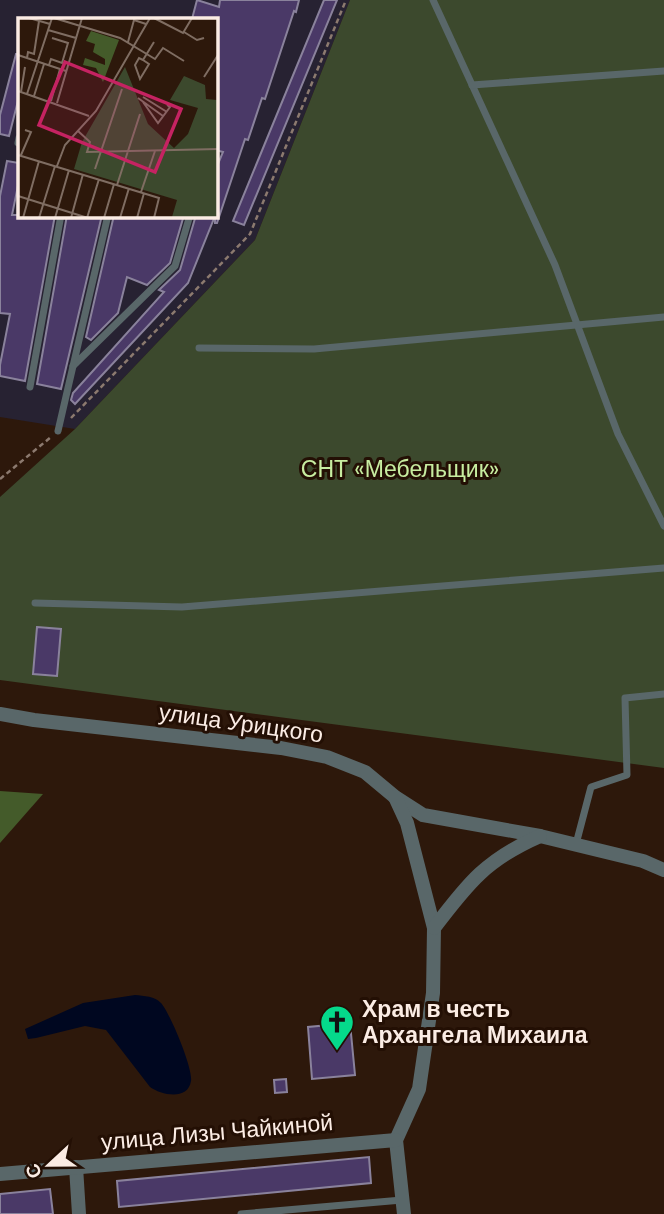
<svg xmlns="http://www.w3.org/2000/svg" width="664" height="1214" viewBox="0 0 664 1214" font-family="'DM Sans',sans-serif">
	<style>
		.industrial { fill: #272232; fill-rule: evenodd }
		.green { fill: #3c492d }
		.forest { fill: #445b2a }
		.water { fill: #000720 }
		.building { fill: #4a3967; stroke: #8a829c; stroke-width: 2 }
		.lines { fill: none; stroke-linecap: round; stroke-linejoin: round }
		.path { stroke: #8c7a6f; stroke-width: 2.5; stroke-dasharray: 5 3.5; stroke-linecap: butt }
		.lane { stroke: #596769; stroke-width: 7 }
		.street { stroke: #596769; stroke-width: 14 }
		.labels { text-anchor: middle; stroke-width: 6; stroke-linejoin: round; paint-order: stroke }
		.park-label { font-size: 23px; fill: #c7eda0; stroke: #230f04 }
		.street-label { font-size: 23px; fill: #fbece4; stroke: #230f04 }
		.poi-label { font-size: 23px; font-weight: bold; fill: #fbece4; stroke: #230f04; text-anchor: start }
		.inset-road { fill: none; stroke: #7f6d62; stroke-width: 2 }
		.view { fill: #c52362; fill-opacity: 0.15; stroke: #c52362; stroke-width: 3.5 }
		.inset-edge { fill: none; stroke: #fbece4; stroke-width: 3.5 }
	</style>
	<rect width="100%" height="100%" fill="#2d180b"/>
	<path class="industrial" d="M0,0H350L255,240L75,429L0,417ZM19,19H215V215H19Z"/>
	<path class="green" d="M350,0H664V768L0,680V497L75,429L255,240Z"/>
	<path class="forest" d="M0,791L43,794L0,843Z"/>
	<path class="water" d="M135,995C144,996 155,996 161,1003C170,1013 193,1068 191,1081C188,1101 161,1095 150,1087L106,1030L85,1026L36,1038L28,1039L25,1029L83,1003Z"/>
	<g class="building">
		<path d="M197,0L219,7L220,0H299L296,12L294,11L265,99L262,98L248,140L245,139L217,223H215V216L188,283L75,404L71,400L73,393L164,292L159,290L180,270L196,215H215V171L223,152L215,150V19H192Z"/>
		<path d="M324,0H337L244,225L233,221Z"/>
		<path d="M16,54H19V97L9,136L0,134V115Z"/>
		<path d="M7,161L19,163V181L12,215H55L25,381L0,376V365L10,314L0,313V196Z"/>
		<path d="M67,215H102L61,389L37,384Z"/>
		<path d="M114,215H184L170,263L147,285L127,277L118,313L91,340L86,337Z"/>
		<path d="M37,627L61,629L57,676L33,674Z"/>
		<path d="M350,1023L355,1075L312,1079L308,1027Z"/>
		<path d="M286,1079L287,1092L275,1093L274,1080Z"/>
		<path d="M369,1157L371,1183L119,1207L117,1181Z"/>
		<path d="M50,1189L53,1214H0V1194Z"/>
	</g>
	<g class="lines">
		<g class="path">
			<path d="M71,418L250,234L346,0"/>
			<path d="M0,479L51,437"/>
		</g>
		<g class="lane">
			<path d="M433,0L555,265L618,434L664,526"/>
			<path d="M472,85L664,71"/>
			<path d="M18,143L19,138"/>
			<path d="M199,348L314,349L664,317"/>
			<path d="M73,366L175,266L190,215"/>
			<path d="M30,387L61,215"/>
			<path d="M58,431L108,215"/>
			<path d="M35,603L182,607L664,568"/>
			<path d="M576,844L591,787L627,775L625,698L664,694"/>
			<path d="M241,1214L402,1200"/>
		</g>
		<g class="street">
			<path d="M0,714L34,720L281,748L327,757L365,772L395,797L423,815L540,836L643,861L664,870"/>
			<path d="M395,797L407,823L434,928L433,993L419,1089L396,1140L404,1214"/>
			<path d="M434,928C468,883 487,859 540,836"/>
			<path d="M76,1167L79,1214"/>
			<path d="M0,1174L396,1140"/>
		</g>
	</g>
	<defs>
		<g id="church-pin" transform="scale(1.75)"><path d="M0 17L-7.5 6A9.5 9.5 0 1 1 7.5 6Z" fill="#05d98b" stroke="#230f04"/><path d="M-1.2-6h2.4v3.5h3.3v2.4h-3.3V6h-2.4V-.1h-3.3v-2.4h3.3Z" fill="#111"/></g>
	</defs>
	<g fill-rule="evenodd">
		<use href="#church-pin" x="337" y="1022"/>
	</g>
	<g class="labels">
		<g class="park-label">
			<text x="400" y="477">СНТ «Мебельщик»</text>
		</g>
		<g class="street-label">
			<text transform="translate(241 723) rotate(8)" y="8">улица Урицкого</text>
			<text transform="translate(217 1132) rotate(-5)" y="8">улица Лизы Чайкиной</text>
		</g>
		<g class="poi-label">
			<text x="362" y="1017">Храм в честь<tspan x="362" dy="26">Архангела Михаила</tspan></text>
		</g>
	</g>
	<g transform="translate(18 18)">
		<rect width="200" height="200" fill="#2d180b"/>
		<path d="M107,49L130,106L156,130L170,116L180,90L152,82L166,58L187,67L188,81L199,82V199H154L159,182L56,151L64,124Z" fill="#3c492d"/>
		<path d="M73,13L101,22L85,64L78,50L65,47L67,40L87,47V41L75,34L77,26L68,23Z" fill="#445b2a"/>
		<path class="inset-road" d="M11,0L32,6M36,0L102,20L137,41L145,30L166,43M136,0L165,15L174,0M30,12L58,20M166,14L179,22L186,20M110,24L116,2L128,6M0,37L48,53M9,40L10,34L16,36L21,3M125,42L121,40L117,47L122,61L131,46L125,42L136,24M31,47L33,41L44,45L50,25L34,20M186,59L200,37M0,73L71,98M3,74L7,49M9,76L34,0M16,78L26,46M125,79L149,94M120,80L145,98M33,83L42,51M125,84L140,105L152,89L149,87M39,85L64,0M60,113L72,124L69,134L200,131M0,137L141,180L136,200M3,137L13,114L7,112M39,148L47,127L78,93L132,0M77,151L104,71M99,167L122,96M123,174L137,133M0,178L70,200M5,200L21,143M21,200L37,148M37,200L51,152M53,200L65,156M69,200L81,161M86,200L96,166M102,200L111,170M119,200L126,175"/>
		<path class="view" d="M47,44L163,91L137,154L21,107Z"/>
		<rect width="200" height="200" class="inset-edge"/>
	</g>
	<g transform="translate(49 1165) rotate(248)" stroke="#230f04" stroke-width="5" paint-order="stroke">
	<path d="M0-5L12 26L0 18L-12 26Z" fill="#fbece4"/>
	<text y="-10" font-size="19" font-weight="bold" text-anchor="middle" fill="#fbece4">С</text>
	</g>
</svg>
